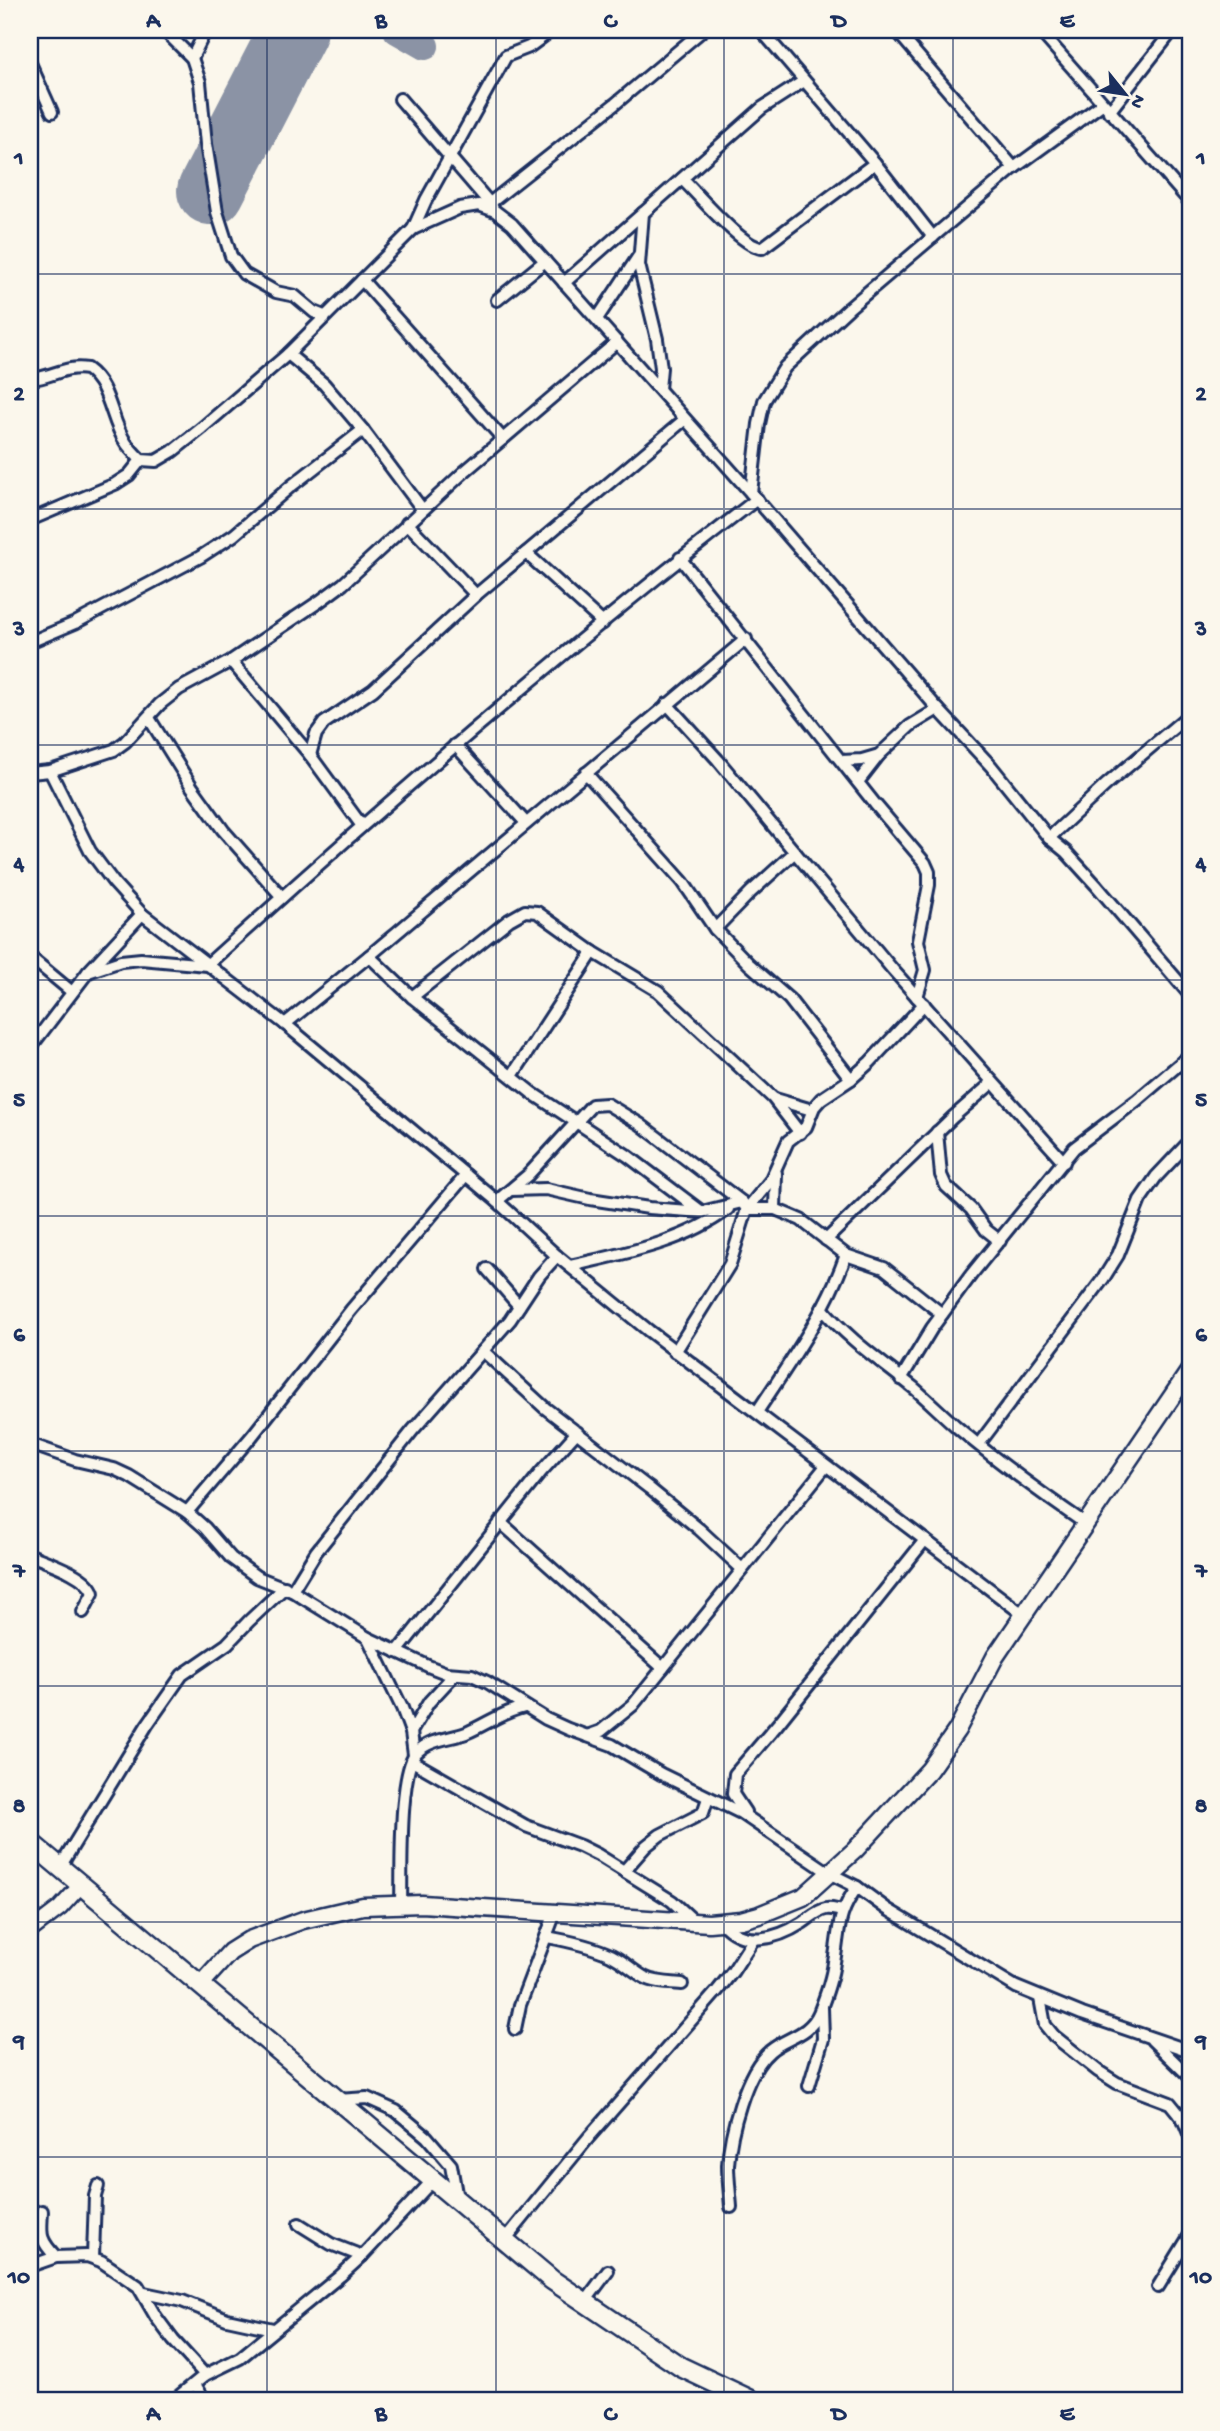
<svg xmlns="http://www.w3.org/2000/svg" width="1220" height="2431" viewBox="0 0 1220 2431" font-family="'Gochi Hand',sans-serif">
	<style>
		.lines { fill: none; stroke-linecap: round; stroke-linejoin: round }
		.taxiway { stroke: #8b93a5; stroke-width: 28 }
		.runway { stroke: #8b93a5; stroke-width: 68 }
		.minor-casing { stroke: #1b2f5e; stroke-width: 16 }
		.tertiary-casing { stroke: #1b2f5e; stroke-width: 19 }
		.secondary-casing { stroke: #1b2f5e; stroke-width: 21 }
		.trunk-casing { stroke: #1b2f5e; stroke-width: 23 }
		.minor { stroke: #fbf7ec; stroke-width: 10 }
		.tertiary { stroke: #fbf7ec; stroke-width: 14 }
		.secondary { stroke: #fbf7ec; stroke-width: 16 }
		.trunk { stroke: #fbf7ec; stroke-width: 18 }
		.grid { fill: none; stroke: #1b2f5e; stroke-width: 2; stroke-opacity: 0.55 }
		.neatline { fill: none; stroke: #1b2f5e; stroke-width: 2.5 }
		.grid-label { font-size: 23px; text-anchor: middle; font-weight: bold; fill: #1b2f5e }
	</style>
	<rect width="100%" height="100%" fill="#fbf7ec"/>
	<filter id="ink" filterUnits="userSpaceOnUse"><feTurbulence type="fractalNoise" baseFrequency=".0143" numOctaves="2"/><feDisplacementMap in="SourceGraphic" scale="14" xChannelSelector="R" yChannelSelector="G"/><feConvolveMatrix kernelMatrix="1 2 1 2 8 2 1 2 1" color-interpolation-filters="sRGB"/></filter>
	<g filter="url(#ink)">
		<g class="lines">
			<path class="taxiway" d="M397,30L425,46"/>
			<path class="runway" d="M211,191L294,30"/>
			<g class="minor-casing">
				<g id="minor">
					<path d="M164,30L192,58L200,82L206,144L217,212L231,256L244,274L276,292L295,296L314,312L324,316"/>
					<path d="M761,30L875,163L933,237"/>
					<path d="M896,30L1014,168"/>
					<path d="M1039,30L1190,202"/>
					<path d="M192,58L206,30"/>
					<path d="M30,63L52,112"/>
					<path d="M400,99L492,206"/>
					<path d="M1109,112L1173,30"/>
					<path d="M682,179C698,194 742,247 762,248L875,163"/>
					<path d="M490,203L615,104L703,30"/>
					<path d="M643,213L639,265L657,339L661,368L659,389"/>
					<path d="M413,229L426,200L506,56L529,47L552,30"/>
					<path d="M362,280L503,439"/>
					<path d="M564,283L762,108L804,81"/>
					<path d="M497,300L545,261"/>
					<path d="M597,319L638,257"/>
					<path d="M288,354L324,384L363,430L422,509"/>
					<path d="M30,379C52,378 64,365 87,369C111,386 110,420 126,443C130,449 136,455 141,460L156,461L173,451L202,428L288,354L413,229L460,208L479,205L495,211L512,224L751,493L938,709L991,766L1049,838L1066,852L1096,885L1190,995"/>
					<path d="M751,493L759,424L764,401L785,367L849,308L1014,168L1102,104"/>
					<path d="M30,520L115,484L129,475L141,460"/>
					<path d="M407,523L476,595"/>
					<path d="M526,553L603,623"/>
					<path d="M680,558L875,804L925,863L929,872V885L918,941L925,970L917,997"/>
					<path d="M30,642L75,623L200,557L234,535L290,487L363,430"/>
					<path d="M231,661L310,755L362,826"/>
					<path d="M667,704L718,760L893,970L1064,1162"/>
					<path d="M149,718L192,787L223,830L282,897"/>
					<path d="M455,745L526,823"/>
					<path d="M310,755L316,734L324,723L373,690L476,595L684,420"/>
					<path d="M842,761L862,760L879,755L910,726L938,709"/>
					<path d="M50,771L90,851L114,883L142,914L285,1024L497,1201L557,1256L649,1331L1024,1615"/>
					<path d="M30,773L50,771L114,750L125,742L160,704L179,689L231,661L320,601L343,584L464,472L617,342"/>
					<path d="M586,773L683,882L715,929L749,964L789,999L851,1079"/>
					<path d="M858,782L879,755"/>
					<path d="M1049,838L1107,784L1190,714"/>
					<path d="M715,929L751,892L795,852"/>
					<path d="M369,956L412,997L532,1093L628,1156L702,1212"/>
					<path d="M30,957L72,992"/>
					<path d="M88,972L121,961L141,959L207,965C385,803 567,646 757,499"/>
					<path d="M412,997L509,920L525,911L537,912L593,952L658,991L773,1098L800,1133"/>
					<path d="M285,1024L369,956L746,639"/>
					<path d="M30,1048L88,972L142,914"/>
					<path d="M512,1076L593,952"/>
					<path d="M775,1099L812,1110"/>
					<path d="M937,1132L941,1175L946,1186L971,1209L986,1230L1000,1241"/>
					<path d="M511,1190L546,1189L590,1199L649,1208L702,1212L742,1202"/>
					<path d="M497,1201L528,1175L592,1105L607,1104L640,1124L742,1202L747,1209H775L801,1220L846,1255L884,1268L942,1314"/>
					<path d="M775,1209L776,1173"/>
					<path d="M826,1240L953,1117L992,1083"/>
					<path d="M570,1266C625,1253 683,1243 728,1209"/>
					<path d="M487,1269L519,1306"/>
					<path d="M822,1308C849,1340 882,1362 914,1388C929,1401 943,1415 958,1428C998,1462 1042,1494 1086,1524"/>
					<path d="M483,1351L545,1408L649,1488L699,1529L742,1569"/>
					<path d="M675,1352L730,1264L747,1209L770,1181L788,1141L806,1127L814,1107L821,1099L851,1079L870,1062L924,1004"/>
					<path d="M901,1379L932,1328L971,1275L1074,1148L1136,1101L1190,1055"/>
					<path d="M757,1412C790,1362 826,1312 846,1255"/>
					<path d="M30,1444L75,1460L114,1469L129,1476L187,1512L205,1528L231,1558L257,1577L292,1591L368,1638L428,1666L446,1673L472,1675L487,1682L546,1719L568,1729L612,1745L661,1774L741,1813L831,1874L857,1887L887,1909L1016,1987L1082,2014L1190,2051"/>
					<path d="M979,1444L1103,1279L1118,1255L1140,1200L1156,1177L1190,1141"/>
					<path d="M187,1512L252,1436L351,1310L466,1175"/>
					<path d="M500,1522L663,1668"/>
					<path d="M30,1555C47,1562 88,1575 93,1593L83,1612"/>
					<path d="M292,1591L316,1552L413,1430L510,1320L539,1276L557,1256"/>
					<path d="M368,1638L402,1708L411,1732"/>
					<path d="M397,1652L541,1472L577,1432"/>
					<path d="M587,1736L601,1731L633,1705L826,1466"/>
					<path d="M414,1755L411,1732L429,1702L454,1675"/>
					<path d="M412,1761L526,1826L580,1846L598,1855L672,1901L696,1923"/>
					<path d="M745,1812L733,1794L735,1774L777,1725L925,1540"/>
					<path d="M60,1867L147,1725L182,1675L227,1644L249,1621L285,1587"/>
					<path d="M624,1871L646,1846L660,1835L703,1813L708,1798"/>
					<path d="M401,1905C402,1876 398,1771 417,1752C430,1739 450,1739 466,1733C487,1724 502,1712 524,1707"/>
					<path d="M722,1923C744,1948 777,1939 802,1923C810,1918 816,1911 826,1909C831,1908 836,1910 842,1911"/>
					<path d="M547,1937C569,1941 591,1946 611,1955C623,1961 632,1970 644,1977C655,1983 669,1983 682,1984"/>
					<path d="M1040,1998L1045,2025L1054,2036L1098,2071L1117,2083L1170,2103L1183,2119L1190,2136"/>
					<path d="M515,2029L520,2005L555,1913"/>
					<path d="M1152,2040L1190,2077"/>
					<path d="M809,2086L823,2039L822,2008"/>
					<path d="M338,2100L367,2098L396,2111L427,2137L451,2165L457,2199"/>
					<path d="M731,2207C730,2193 728,2179 728,2165C730,2134 745,2072 770,2051C786,2037 809,2036 819,2013C825,1998 832,1979 834,1962C840,1930 836,1916 857,1887"/>
					<path d="M42,2211C41,2234 38,2238 56,2257"/>
					<path d="M299,2224L331,2244L362,2256"/>
					<path d="M505,2240L589,2137L718,1990L733,1971L753,1940"/>
					<path d="M93,2257L95,2196L98,2186"/>
					<path d="M30,2266L56,2257L87,2256L101,2261L138,2286L156,2317L173,2340L205,2375"/>
					<path d="M1158,2287L1190,2235"/>
					<path d="M144,2293L182,2301L227,2319L273,2329"/>
					<path d="M584,2303L608,2271"/>
					<path d="M195,2384L205,2401"/>
					<path d="M173,2401L205,2375L240,2358L340,2276L362,2256L433,2180"/>
				</g>
			</g>
			<g class="tertiary-casing">
				<path id="tertiary" d="M30,1931L60,1908L81,1885"/>
			</g>
			<g class="secondary-casing">
				<path id="secondary" d="M201,1984L230,1952L249,1940L303,1920L363,1906L422,1904L709,1923L741,1920L759,1915L803,1897L855,1850L929,1770L957,1730L995,1657L1190,1370"/>
			</g>
			<g class="trunk-casing">
				<path id="trunk" d="M30,1842L552,2280L681,2367L753,2401"/>
			</g>
			<use href="#minor" class="minor"/>
			<use href="#tertiary" class="tertiary"/>
			<use href="#secondary" class="secondary"/>
			<use href="#trunk" class="trunk"/>
		</g>
	</g>
	<path class="grid" d="M267,30V2401M496,30V2401M724,30V2401M953,30V2401M30,274H1190M30,509H1190M30,745H1190M30,980H1190M30,1216H1190M30,1451H1190M30,1686H1190M30,1922H1190M30,2157H1190"/>
	<rect width="1220" height="2431" fill="none" stroke="#fbf7ec" stroke-width="77"/>
	<g transform="translate(1125 94) rotate(120)" stroke="#fbf7ec" stroke-width="5" paint-order="stroke">
	<path d="M0-5L12 26L0 18L-12 26Z" fill="#1b2f5e"/>
	<text y="-10" font-size="19" font-weight="bold" text-anchor="middle" fill="#1b2f5e">N</text>
	</g>
	<rect x="38" y="38" width="1144" height="2354" class="neatline"/>
	<g class="grid-label">
		<text x="153" y="27">A</text>
		<text x="381" y="27">B</text>
		<text x="610" y="27">C</text>
		<text x="839" y="27">D</text>
		<text x="1067" y="27">E</text>
		<text x="19" y="164">1</text>
		<text x="1201" y="164">1</text>
		<text x="19" y="400">2</text>
		<text x="1201" y="400">2</text>
		<text x="19" y="635">3</text>
		<text x="1201" y="635">3</text>
		<text x="19" y="870">4</text>
		<text x="1201" y="870">4</text>
		<text x="19" y="1106">5</text>
		<text x="1201" y="1106">5</text>
		<text x="19" y="1341">6</text>
		<text x="1201" y="1341">6</text>
		<text x="19" y="1577">7</text>
		<text x="1201" y="1577">7</text>
		<text x="19" y="1812">8</text>
		<text x="1201" y="1812">8</text>
		<text x="19" y="2047">9</text>
		<text x="1201" y="2047">9</text>
		<text x="19" y="2283">10</text>
		<text x="1201" y="2283">10</text>
		<text x="153" y="2420">A</text>
		<text x="381" y="2420">B</text>
		<text x="610" y="2420">C</text>
		<text x="839" y="2420">D</text>
		<text x="1067" y="2420">E</text>
	</g>
</svg>
